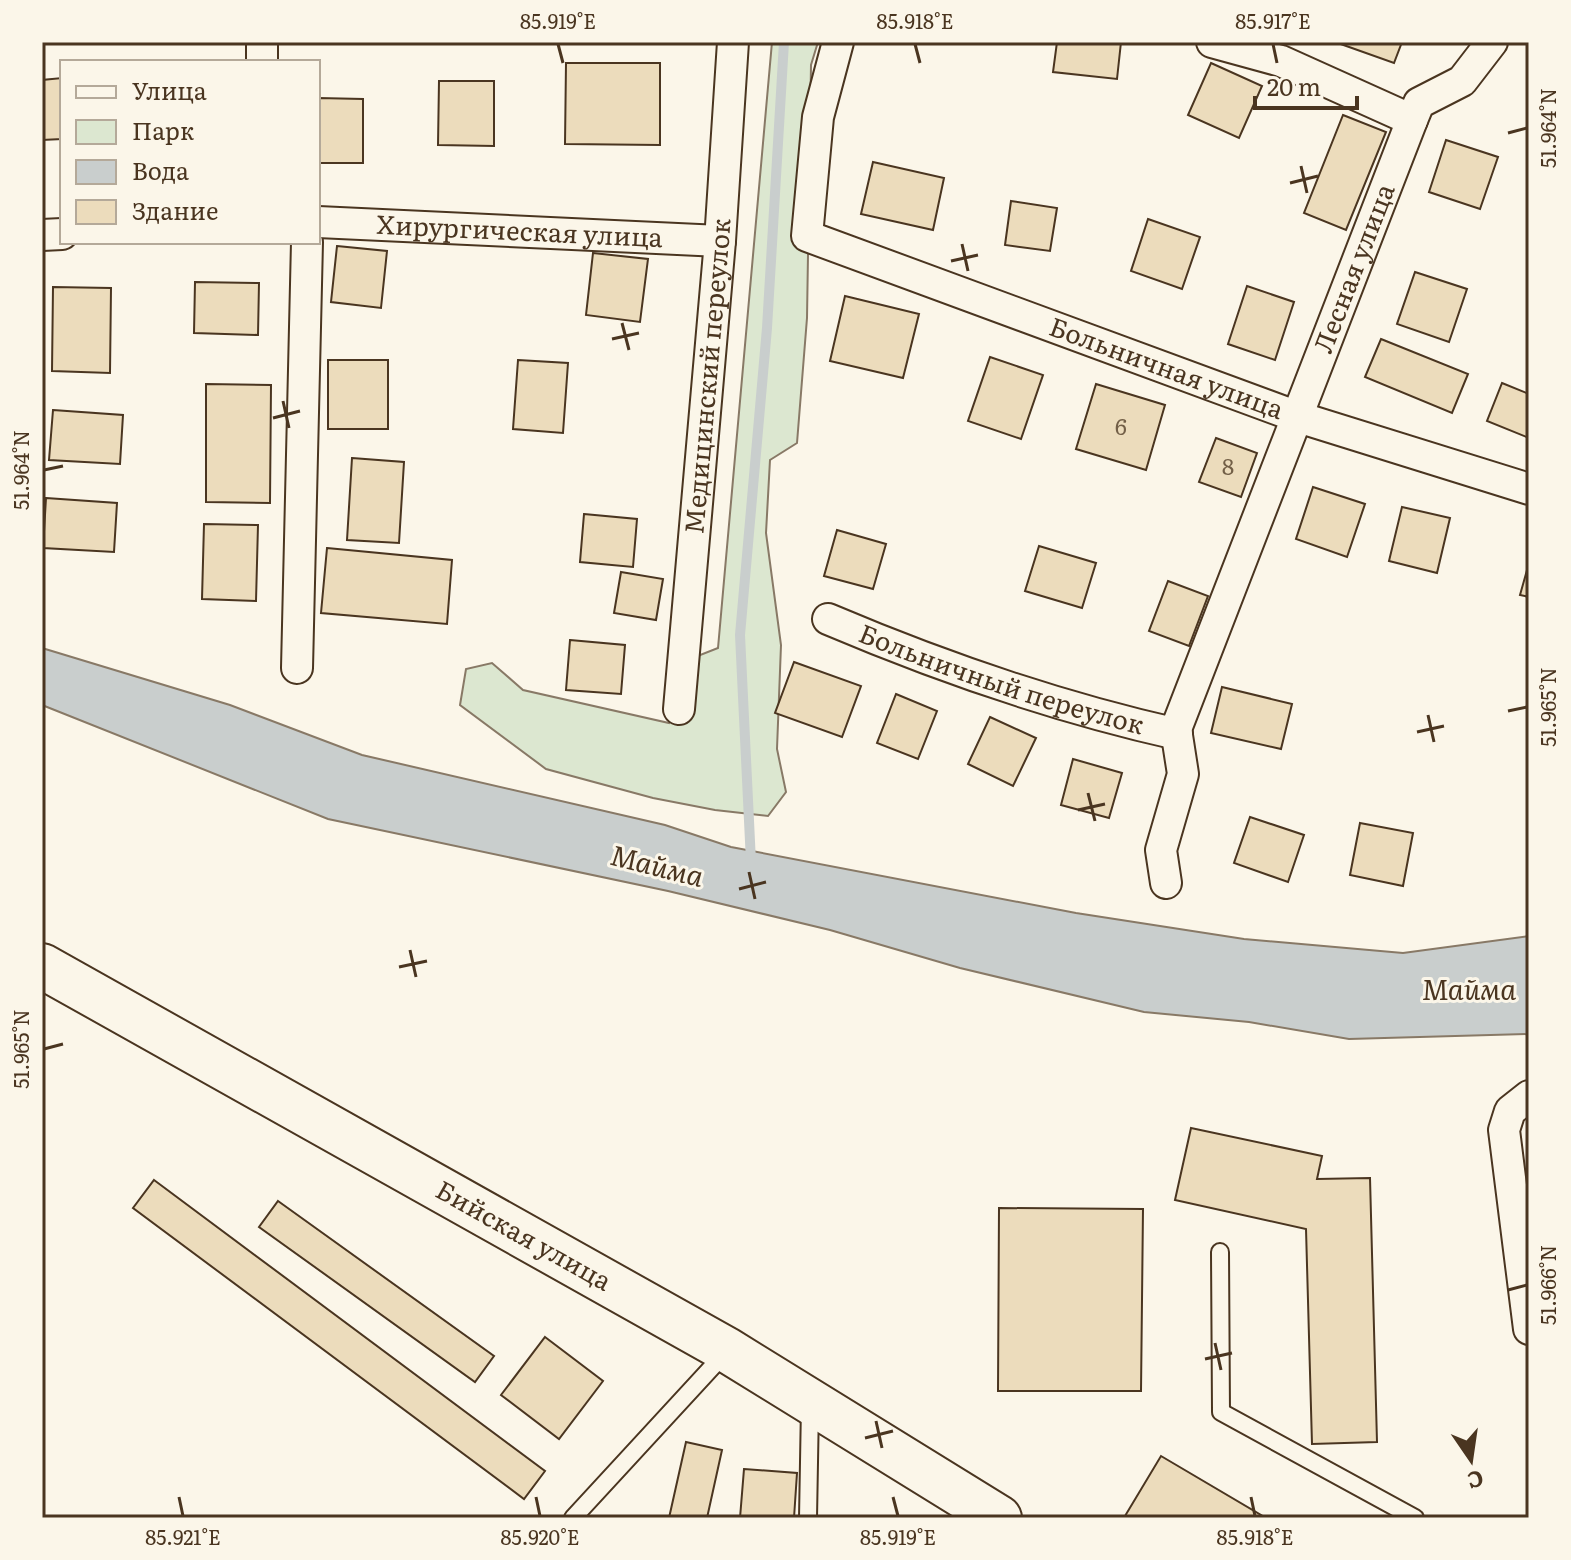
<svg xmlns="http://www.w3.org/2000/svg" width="1571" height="1560" viewBox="0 0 1571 1560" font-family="Literata,serif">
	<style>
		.green { fill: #dce7d0; stroke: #887966; stroke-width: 2 }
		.water { fill: #c9cecd; stroke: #887966; stroke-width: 2 }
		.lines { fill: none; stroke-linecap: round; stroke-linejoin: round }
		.stream { stroke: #c9cecd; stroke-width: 10 }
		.building { fill: #ecdcbc; stroke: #4a3520; stroke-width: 2 }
		.lane-casing { stroke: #4a3520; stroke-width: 20 }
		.street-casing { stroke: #4a3520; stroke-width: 34 }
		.primary-casing { stroke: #4a3520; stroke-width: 48 }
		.lane { stroke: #fbf6e9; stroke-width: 16 }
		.street { stroke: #fbf6e9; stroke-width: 30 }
		.primary { stroke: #fbf6e9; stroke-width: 44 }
		.ticks { fill: none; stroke: #4a3520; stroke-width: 3 }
		.labels { text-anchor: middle; stroke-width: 6; stroke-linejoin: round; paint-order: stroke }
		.number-label { font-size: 22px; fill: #725f47 }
		.street-label { font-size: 26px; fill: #4a3520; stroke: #fbf6e9 }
		.water-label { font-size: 28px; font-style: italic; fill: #4a3520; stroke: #fbf6e9 }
		.neatline { fill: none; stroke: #4a3520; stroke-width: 3 }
		.ticks-label { font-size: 20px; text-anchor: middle; fill: #4a3520 }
	</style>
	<rect width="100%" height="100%" fill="#fbf6e9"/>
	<path class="green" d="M772,42H818L811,65L807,318L797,443L770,460L766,533L781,645L777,749L786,792L768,816L715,810L653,798L546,769L460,705L466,669L492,663L523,690L669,723L695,657L718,648Z"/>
	<path class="water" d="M42,648L230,705L362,755L665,825L731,847L1076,913L1244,939L1403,953L1529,936V1034L1349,1039L1249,1022L1144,1012L960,968L830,930L668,891L328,819L42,705Z"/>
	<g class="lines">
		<path class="stream" d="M751,862L740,635L767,328L784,42"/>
	</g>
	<g class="building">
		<path d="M1057,42H1121L1117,79L1053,72Z"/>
		<path d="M1335,42H1402L1394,63Z"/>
		<path d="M566,63H660V145L565,144Z"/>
		<path d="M1211,63L1262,86L1239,138L1188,115Z"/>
		<path d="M62,78V139L42,140V80Z"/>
		<path d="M439,81H494V146L438,145Z"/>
		<path d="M318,98L363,99V163H318Z"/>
		<path d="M1343,115L1386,132L1346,230L1304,213Z"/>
		<path d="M1446,140L1498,157L1480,209L1429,192Z"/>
		<path d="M873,162L944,178L933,230L861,214Z"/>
		<path d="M1011,201L1057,208L1050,251L1005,245Z"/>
		<path d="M1148,219L1200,237L1182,289L1131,271Z"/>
		<path d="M337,246L387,251L381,308L331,302Z"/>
		<path d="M593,253L648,259L640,322L586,315Z"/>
		<path d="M1415,272L1467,289L1449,342L1397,324Z"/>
		<path d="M195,282L259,283L258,335L194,333Z"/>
		<path d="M1247,286L1294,302L1275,360L1228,344Z"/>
		<path d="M53,287L111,288L110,373L52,371Z"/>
		<path d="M845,296L919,314L903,378L830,361Z"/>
		<path d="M1381,339L1468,374L1452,413L1365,377Z"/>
		<path d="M990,357L1043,375L1021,439L968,421Z"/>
		<rect x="328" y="360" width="60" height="69"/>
		<path d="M518,360L568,363L563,433L513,429Z"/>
		<path d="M1502,383L1529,394V438L1487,421Z"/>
		<path d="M206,384L271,385L270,503L206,502Z"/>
		<path d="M1096,384L1165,405L1146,470L1076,449Z"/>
		<path d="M53,410L123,415L120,464L49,460Z"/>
		<path d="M1216,438L1257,453L1241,497L1199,482Z"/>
		<path d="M352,458L404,462L399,543L347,540Z"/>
		<path d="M1313,487L1365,504L1347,557L1296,539Z"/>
		<path d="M46,498L117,503L114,552L43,548Z"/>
		<path d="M1402,507L1450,518L1437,573L1389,561Z"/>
		<path d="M584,514L637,519L633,567L580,562Z"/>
		<path d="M204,524L258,525L256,601L202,599Z"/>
		<path d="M837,530L886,544L873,589L824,576Z"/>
		<path d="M1039,546L1096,563L1082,608L1025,591Z"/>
		<path d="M327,548L452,560L447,624L321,613Z"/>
		<path d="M1529,563V597L1520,595Z"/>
		<path d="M621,572L663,579L656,620L614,613Z"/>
		<path d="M1168,581L1208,596L1189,646L1149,631Z"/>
		<path d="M570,640L625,645L621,694L566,690Z"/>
		<path d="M794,662L861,686L842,737L775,713Z"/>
		<path d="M1222,687L1292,704L1281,749L1211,733Z"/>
		<path d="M896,694L937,711L918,759L877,743Z"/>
		<path d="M990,717L1036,738L1013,786L968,764Z"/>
		<path d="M1073,759L1122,773L1109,818L1061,805Z"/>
		<path d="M1250,817L1304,835L1288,882L1234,863Z"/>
		<path d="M1360,823L1413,833L1403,886L1350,875Z"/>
		<path d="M1191,1128L1322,1156L1317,1179L1370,1178L1377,1442L1312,1444L1306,1229L1175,1200Z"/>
		<path d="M154,1180L545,1471L524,1499L133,1208Z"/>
		<path d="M278,1201L494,1356L475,1382L259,1227Z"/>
		<path d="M999,1208L1143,1209L1141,1391H998Z"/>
		<path d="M545,1337L603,1381L559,1439L501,1395Z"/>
		<path d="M686,1442L722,1450L707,1518H669Z"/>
		<path d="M1161,1456L1266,1518L1125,1516Z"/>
		<path d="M744,1469L797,1473L794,1518H740Z"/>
	</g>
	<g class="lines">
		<g class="lane-casing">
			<g id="lane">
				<path d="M1220,1252L1221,1412L1415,1518"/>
				<path d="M573,1518L726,1352"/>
				<path d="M808,1518L810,1406"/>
			</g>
		</g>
		<g class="street-casing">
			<g id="street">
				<path d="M262,42V62"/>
				<path id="s1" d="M838,42L818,117L807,236L1298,417L1529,489"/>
				<path d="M1212,42L1281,61L1412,120"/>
				<path id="s2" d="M318,222L720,241"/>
				<path d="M42,235L62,234"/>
				<path id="s3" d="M828,619C941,667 1057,707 1177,734"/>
				<path d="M297,668L307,242"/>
				<path id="s4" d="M679,709L720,241L733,42"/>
				<path id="s5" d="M1166,883L1161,850L1183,774L1176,729L1412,120L1419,103L1462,81L1492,42"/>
				<path d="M1529,1096L1510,1111L1504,1130L1529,1329"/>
			</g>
		</g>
		<g class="primary-casing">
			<g id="primary">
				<path id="s6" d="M42,966L727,1350L999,1518"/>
			</g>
		</g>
		<use href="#lane" class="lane"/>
		<use href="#street" class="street"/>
		<use href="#primary" class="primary"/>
	</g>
	<path class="ticks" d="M558,44L563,63M915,44L920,63M1273,44L1277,63M1508,133L1527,128M1301,166L1307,193M1290,183L1318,176M962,244L968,271M951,261L978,255M622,323L629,350M612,339L639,333M283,401L289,428M273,418L300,411M44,470L63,466M1508,711L1527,707M1428,715L1434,742M1417,732L1444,726M1088,793L1095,821M1078,810L1105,804M749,872L755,899M739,889L766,882M410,950L416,977M399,967L427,961M44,1049L63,1044M1508,1290L1527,1285M1215,1343L1221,1370M1205,1359L1232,1353M876,1421L882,1448M865,1438L893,1431M179,1497L183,1516M536,1497L540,1516M893,1497L898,1516M1251,1497L1255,1516"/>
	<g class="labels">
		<g class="number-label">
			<text x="1121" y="435">6</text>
			<text x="1228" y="475">8</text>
		</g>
		<g class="street-label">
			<text dy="9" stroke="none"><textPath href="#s2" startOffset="202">Хирургическая улица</textPath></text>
			<text dy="9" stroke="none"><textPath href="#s5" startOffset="652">Лесная улица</textPath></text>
			<text dy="9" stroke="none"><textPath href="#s1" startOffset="580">Больничная улица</textPath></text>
			<text dy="9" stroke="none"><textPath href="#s4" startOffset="334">Медицинский переулок</textPath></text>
			<text dy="9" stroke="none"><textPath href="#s3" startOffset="184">Больничный переулок</textPath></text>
			<text dy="9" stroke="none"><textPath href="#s6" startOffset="552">Бийская улица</textPath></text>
		</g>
		<g class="water-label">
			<text transform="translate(657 866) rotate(14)" y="10">Майма</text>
			<text x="1469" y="1000">Майма</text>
		</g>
	</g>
	<rect width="1571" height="1560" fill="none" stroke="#fbf6e9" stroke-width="88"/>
	<rect x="60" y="60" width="260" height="184" fill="#fbf6e9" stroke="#b4a999" stroke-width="2"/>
	<rect x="76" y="86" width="40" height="12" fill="#fbf6e9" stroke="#b4a999" stroke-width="2"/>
	<text x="132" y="100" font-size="24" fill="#4a3520">Улица</text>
	<rect x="76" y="120" width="40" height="24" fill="#dce7d0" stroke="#b4a999" stroke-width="2"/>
	<text x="132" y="140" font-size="24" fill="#4a3520">Парк</text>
	<rect x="76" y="160" width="40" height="24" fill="#c9cecd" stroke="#b4a999" stroke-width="2"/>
	<text x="132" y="180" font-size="24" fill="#4a3520">Вода</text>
	<rect x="76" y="200" width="40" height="24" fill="#ecdcbc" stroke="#b4a999" stroke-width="2"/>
	<text x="132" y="220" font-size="24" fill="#4a3520">Здание</text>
	<g transform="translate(1471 1460) rotate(167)" stroke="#fbf6e9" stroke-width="6" paint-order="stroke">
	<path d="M0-6L14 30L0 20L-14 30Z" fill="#4a3520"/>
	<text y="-12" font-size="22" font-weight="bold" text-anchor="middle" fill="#4a3520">С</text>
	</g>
	<path d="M1255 96v12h102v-12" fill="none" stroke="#4a3520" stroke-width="4"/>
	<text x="1267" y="96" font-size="24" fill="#4a3520" stroke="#fbf6e9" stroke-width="6" paint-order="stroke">20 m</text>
	<rect x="44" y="44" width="1483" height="1472" class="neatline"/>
	<g class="ticks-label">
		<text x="558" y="29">85.919°E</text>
		<text x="915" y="29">85.918°E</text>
		<text x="1273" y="29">85.917°E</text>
		<text transform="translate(1549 128) rotate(-90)" y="7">51.964°N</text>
		<text transform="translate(22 470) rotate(-90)" y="7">51.964°N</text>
		<text transform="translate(1549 707) rotate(-90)" y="7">51.965°N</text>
		<text transform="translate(22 1049) rotate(-90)" y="7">51.965°N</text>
		<text transform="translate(1549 1285) rotate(-90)" y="7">51.966°N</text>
		<text x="183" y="1545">85.921°E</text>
		<text x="540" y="1545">85.920°E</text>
		<text x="898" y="1545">85.919°E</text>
		<text x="1255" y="1545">85.918°E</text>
	</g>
</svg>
